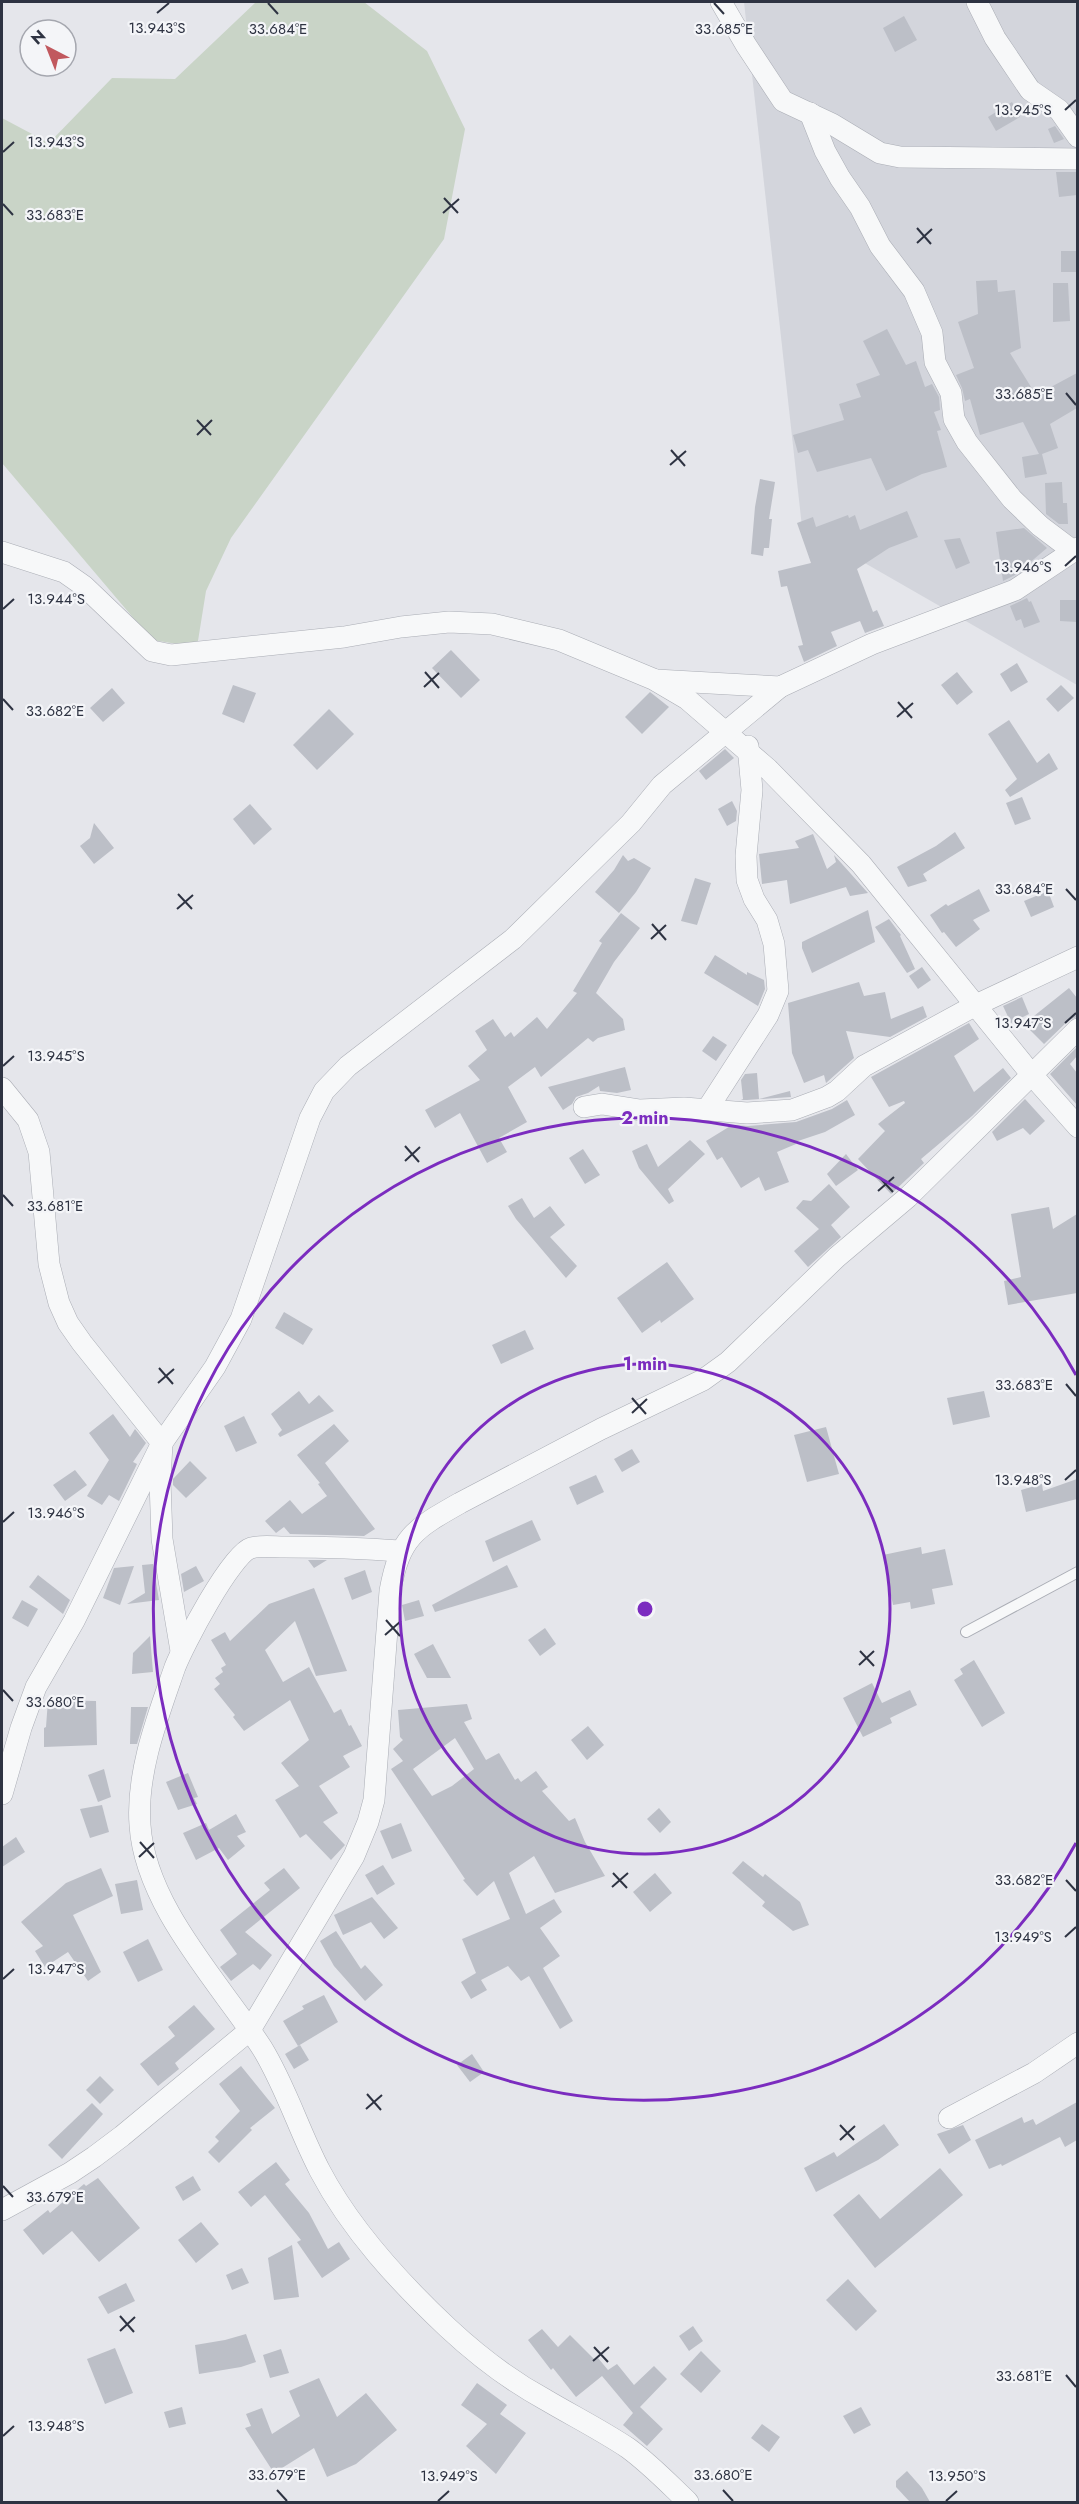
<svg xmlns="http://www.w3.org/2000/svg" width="1079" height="2504" viewBox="0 0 1079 2504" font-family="Jost,sans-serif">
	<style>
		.built { fill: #d3d5dc }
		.green { fill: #c9d4c7 }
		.building { fill: #bcbfc7; fill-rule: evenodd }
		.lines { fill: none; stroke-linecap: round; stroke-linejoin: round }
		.lane-casing { stroke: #aaadb5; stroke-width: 12 }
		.street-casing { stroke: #aaadb5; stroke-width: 22 }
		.lane { stroke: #f7f8f9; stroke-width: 10 }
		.street { stroke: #f7f8f9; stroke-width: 21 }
		.ticks { fill: none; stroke: #2e3342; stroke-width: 2 }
		.ring { fill: none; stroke: #7b2cbf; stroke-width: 3 }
		.ticks-label { font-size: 15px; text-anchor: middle; fill: #2e3342; stroke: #f4f5f8; stroke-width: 4.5; stroke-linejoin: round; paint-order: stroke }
		.centre { fill: #7b2cbf; stroke: #f4f5f8; stroke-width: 3 }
		.ring-label { font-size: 18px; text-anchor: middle; font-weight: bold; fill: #7b2cbf; stroke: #f4f5f8; stroke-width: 4.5; stroke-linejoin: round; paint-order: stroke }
	</style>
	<rect width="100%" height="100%" fill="#e5e6eb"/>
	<path class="built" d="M744,2H1077V685L802,527Z"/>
	<path class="green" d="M256,2H364L427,51L465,129L444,239L231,538L206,591L197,647L152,640L2,463V118L49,143L112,78L175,79Z"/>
	<g class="building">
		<path d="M904,16L917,40L895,52L883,28Z"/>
		<path d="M1012,102L1020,117L996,131L988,117Z"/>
		<path d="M1055,126L1064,139L1054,143L1048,129Z"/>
		<path d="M1056,172H1077V195L1059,197Z"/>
		<rect x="1061" y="251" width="16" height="21"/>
		<path d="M997,280L998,292L1015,290L1021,348L1010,353L1036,395L1077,373V408L1050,424L1058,448L1042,454L1047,474L1025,478L1022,457L1039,454L1023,422L980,435L970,399L965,401L962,388L956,375L974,368L958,322L978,314L976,281Z"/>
		<path d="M1053,283H1068L1070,321L1053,322Z"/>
		<path d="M887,329L906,365L916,361L925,387L932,384L939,397L940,410L934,412L941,430L937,431L947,467L922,474L886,491L871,458L817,472L808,450L798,453L793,435L844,420L839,404L861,397L856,384L880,375L863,341Z"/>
		<path d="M760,479L775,482L769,519H772L769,548H764L763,556L751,554L755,507Z"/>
		<path d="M1062,482L1063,503H1067L1068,524H1059L1046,514L1045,483Z"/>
		<path d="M907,511L918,537L889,548L857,569L873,612L877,610L884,626L865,633L860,621L831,632L837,646L804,662L798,646L803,645L787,586L781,587L778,571L811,563L797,523L813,517L816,527L848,515L849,518L855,515L860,530Z"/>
		<path d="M1024,528L1047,548L1015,575L1003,581L996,532Z"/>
		<path d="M960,538L970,563L956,569L944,540Z"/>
		<path d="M1027,598L1029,602L1031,601L1040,622L1024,628L1021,619L1016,621L1010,606Z"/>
		<path d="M1060,600H1077V622L1060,621Z"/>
		<path d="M451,650L480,680L461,698L432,668Z"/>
		<path d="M1017,663L1028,682L1011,692L1000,674Z"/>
		<path d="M957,672L973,692L957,705L941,685Z"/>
		<path d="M233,685L256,693L244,723L222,714Z"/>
		<path d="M1061,685L1074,698L1058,712L1046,699Z"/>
		<path d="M112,688L125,703L103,722L90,708Z"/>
		<path d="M650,692L669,707L642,734L625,717Z"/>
		<path d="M329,709L354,734L317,770L293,745Z"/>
		<path d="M1009,720L1037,763L1049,753L1058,769L1010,797L1005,790L1017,779L988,734Z"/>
		<path d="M725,749L734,758L706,780L699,771Z"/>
		<path d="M1022,797L1031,819L1015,825L1006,803Z"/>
		<path d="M732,801L737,811L736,821L727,826L718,809Z"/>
		<path d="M250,804L272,829L254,845L233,819Z"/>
		<path d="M94,823L114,848L94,864L80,846L90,838Z"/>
		<path d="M955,832L965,848L923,874L927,881L908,887L897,867L936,846Z"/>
		<path d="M813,834L827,869L836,862L834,855L868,893L850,896L846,887L790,904L787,880L762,884L759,854L799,848L795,841Z"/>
		<path d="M623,855L628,861L634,858L651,868L636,892L619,913L595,892L614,870Z"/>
		<path d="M695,878L711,883L697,925L681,921Z"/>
		<path d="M979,889L990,911L973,920L980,929L956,947L944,932L942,933L930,915L946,904L948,906Z"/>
		<path d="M1048,891L1054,907L1031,917L1024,901Z"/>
		<path d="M868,910L875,942L812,973L802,948V942Z"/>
		<path d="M621,913L640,928L614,962L596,993L623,1019L625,1030L598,1038L593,1042L588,1038L541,1077L535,1067L508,1087L527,1122L499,1138L507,1152L487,1163L460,1113L435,1128L425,1110L480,1080L468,1066L487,1050L475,1031L493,1019L505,1037L511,1032L514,1037L537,1017L547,1029L577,993L573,991L602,943L599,941Z"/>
		<path d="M889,919L901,935L900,936L915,969L907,973L875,927Z"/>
		<path d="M715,955L747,975V972L764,980L765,989L758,1006L704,973Z"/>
		<path d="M922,967L931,980L918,989L909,976Z"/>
		<path d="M859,982L864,996L885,992L891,1019L923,1006L927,1017L890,1037L846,1031L854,1058L826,1083L824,1075L804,1083L792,1053L788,1003Z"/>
		<path d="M1069,988L1077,998V1017L1069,1020L1044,1044L1024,1024Z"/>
		<path d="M1022,997L1029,1014L1011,1023L1003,1006Z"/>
		<path d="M969,1023L979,1039L954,1056L974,1092L1003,1068L1011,1078L972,1116L921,1159L924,1163L891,1194L858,1159L885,1131L878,1124L905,1103L904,1101L889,1107L871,1077Z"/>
		<path d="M713,1036L727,1045L716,1061L702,1051Z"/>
		<path d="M1077,1047V1056L1070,1064L1077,1073V1105L1050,1074Z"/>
		<path d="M625,1067L631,1090L617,1093L600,1091L599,1086L588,1093L576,1097L572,1104L563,1110L548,1087Z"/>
		<path d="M757,1073L759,1099L790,1091L791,1097L747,1100H741L743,1099L741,1080L745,1074Z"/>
		<path d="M1025,1099L1045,1121L1030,1135L1023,1128L997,1141L992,1132Z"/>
		<path d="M847,1100L855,1115L825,1132L795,1142L796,1144L777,1152L789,1182L765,1191L759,1177L741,1188L722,1157L717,1160L706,1141L732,1125L748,1126L796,1122L832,1109Z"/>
		<path d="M690,1140L705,1154L668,1189L674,1201L669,1204L639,1168L632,1151L647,1144L658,1167Z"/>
		<path d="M583,1149L600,1175L585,1184L569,1158Z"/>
		<path d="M846,1154L858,1170L836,1186L827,1174Z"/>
		<path d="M829,1184L850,1207L831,1225L841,1237L808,1267L794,1251L819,1229L796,1208L803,1200L811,1201Z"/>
		<path d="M522,1198L534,1218L550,1206L565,1225L550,1237L577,1266L566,1278L516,1219L508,1206Z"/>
		<path d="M1049,1207L1053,1229L1077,1214V1293L1008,1305L1004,1281L1021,1277L1011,1214Z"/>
		<path d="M667,1262L694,1299L661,1323L660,1320L642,1333L617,1298Z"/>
		<path d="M284,1312L313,1329L303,1345L275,1328Z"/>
		<path d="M525,1330L534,1349L501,1364L492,1345Z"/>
		<path d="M299,1391L309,1404L319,1395L334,1411L280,1437L278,1434L282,1430L271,1414Z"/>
		<path d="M984,1391L990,1417L953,1425L947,1398Z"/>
		<path d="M113,1414L130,1437L135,1429L146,1443L133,1462L137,1464L119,1501L109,1495L102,1505L87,1496L109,1460L89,1433Z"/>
		<path d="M244,1416L257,1443L236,1452L224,1426Z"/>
		<path d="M334,1424L349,1441L325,1463L375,1529L364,1536L290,1534L284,1527L276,1533L265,1521L290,1500L302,1514L327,1496L318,1484L320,1483L297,1455Z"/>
		<path d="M826,1427L839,1474L807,1482L794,1435Z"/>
		<path d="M632,1449L640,1462L622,1472L614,1459Z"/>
		<path d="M190,1461L207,1478L186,1498L173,1485V1479Z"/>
		<path d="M75,1470L87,1485L65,1501L53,1485Z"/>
		<path d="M596,1475L604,1492L577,1505L569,1487Z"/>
		<path d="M1077,1479V1499L1026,1512L1021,1490L1042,1484L1043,1491Z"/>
		<path d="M532,1520L541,1540L493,1562L485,1541Z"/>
		<path d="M921,1547L922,1554L945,1549L953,1585L932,1589L935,1604L911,1609L910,1602L893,1605L883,1555Z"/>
		<path d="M308,1560H327L314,1568Z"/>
		<path d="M153,1564L159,1600L127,1604L145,1593L142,1565Z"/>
		<path d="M507,1565L518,1587L435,1612L432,1605Z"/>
		<path d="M134,1566L120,1605L103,1598L114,1568Z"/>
		<path d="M196,1566L204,1581L184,1592L181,1574Z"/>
		<path d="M365,1570L372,1592L352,1600L344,1578Z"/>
		<path d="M38,1575L70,1600L63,1614L29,1587Z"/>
		<path d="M314,1588L347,1671L316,1676L295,1621L265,1650L283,1682L309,1667L334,1713L341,1709L349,1726L351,1725L362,1746L343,1756L350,1767L319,1786L338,1813L323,1822L345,1845L331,1860L306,1834L300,1838L275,1800L299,1786L281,1763L309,1740L290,1700L244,1731L233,1717L235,1715L214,1689L220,1684L215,1678L223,1672L221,1668L226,1665L211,1640L225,1632L230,1641L269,1604Z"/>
		<path d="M22,1600L38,1609L28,1627L12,1618Z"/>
		<path d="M419,1600L424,1616L405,1621L402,1605Z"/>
		<path d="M545,1628L556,1644L540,1656L528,1640Z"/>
		<path d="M150,1636L153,1672L132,1674L133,1653Z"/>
		<path d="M433,1644L451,1678H427L414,1654Z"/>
		<path d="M974,1660L1005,1713L982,1727L954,1680L963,1674L960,1669Z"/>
		<path d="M872,1683L882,1703L910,1690L917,1705L890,1718L892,1723L863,1737L843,1698Z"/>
		<path d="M48,1700L96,1701L97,1745L44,1747V1728L46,1727Z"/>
		<path d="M467,1704L472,1719L464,1722L486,1760L499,1753L515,1780L518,1778L521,1782L536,1771L548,1787L542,1791L569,1821L575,1818L585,1842L605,1876L555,1893L534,1856L509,1873L526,1914L554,1899L562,1912L540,1928L560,1956L543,1968L573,2021L560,2029L529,1976L521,1981L508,1966L481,1980L487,1990L471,1999L461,1982L476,1973L462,1939L510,1919L494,1881L477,1896L463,1880L465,1879L391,1769L403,1761L393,1749L403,1740L400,1737L398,1710ZM455,1738L474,1769L452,1786L432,1796L413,1769Z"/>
		<path d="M131,1707H148L137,1744H130Z"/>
		<path d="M588,1726L604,1745L587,1760L571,1740Z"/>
		<path d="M104,1769L111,1797L98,1802L88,1775Z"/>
		<path d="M188,1773L198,1797L194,1798L197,1804L178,1810L166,1782Z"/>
		<path d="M102,1805L109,1832L90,1838L80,1809Z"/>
		<path d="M659,1808L671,1822L660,1833L647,1819Z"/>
		<path d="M236,1814L246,1832L237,1836L245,1846L228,1860L219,1848L196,1860L183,1833L206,1823L209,1830Z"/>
		<path d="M401,1823L412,1851L392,1859L380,1831Z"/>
		<path d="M16,1837L25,1852L2,1867V1847Z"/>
		<path d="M743,1861L763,1877L765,1874L800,1902L809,1925L793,1931L762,1906L765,1902L732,1873Z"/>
		<path d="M383,1865L395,1884L377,1895L365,1875Z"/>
		<path d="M101,1868L113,1896L73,1915L101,1972L88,1981L68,1952L45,1967L35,1951L43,1946L21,1922L66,1883Z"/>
		<path d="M284,1868L300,1888L245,1932L272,1955L260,1970L253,1964L231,1981L220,1967L237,1954L220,1930L270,1890L264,1883Z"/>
		<path d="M655,1873L672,1893L650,1912L633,1892Z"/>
		<path d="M137,1880L143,1910L121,1914L115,1884Z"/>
		<path d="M372,1897L398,1928L384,1939L371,1922L343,1935L334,1915Z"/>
		<path d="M336,1931L361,1969L365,1965L383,1985L365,2001L334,1966L320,1941Z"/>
		<path d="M148,1939L163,1970L138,1982L123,1952Z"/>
		<path d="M324,1995L338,2022L298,2046L283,2021L304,2009L302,2006Z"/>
		<path d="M194,2005L215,2029L175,2063L179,2069L158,2086L140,2064L175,2036L168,2027Z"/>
		<path d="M300,2045L309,2060L294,2069L285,2054Z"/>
		<path d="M472,2054L484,2072L470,2082L457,2065Z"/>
		<path d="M241,2066L275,2108L250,2128L252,2130L219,2163L208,2152L219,2141L215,2137L240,2111L219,2084Z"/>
		<path d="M100,2076L114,2090L100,2104L86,2090Z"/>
		<path d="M1077,2102V2140L1065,2147L1060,2137L1002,2166L1001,2164L989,2169L975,2140L1022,2117L1024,2123L1033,2119L1036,2125Z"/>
		<path d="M92,2103L103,2114L62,2159L48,2145Z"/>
		<path d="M884,2124L899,2145L878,2160L816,2192L804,2168L834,2152L837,2157Z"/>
		<path d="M963,2125L971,2140L949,2154L937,2134Z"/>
		<path d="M276,2162L290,2180L285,2184L309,2213L328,2249L339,2242L350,2259L322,2278L297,2242L301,2240L265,2195L251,2207L238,2192Z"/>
		<path d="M940,2168L963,2195L875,2268L833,2215L859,2194L880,2219Z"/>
		<path d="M193,2176L201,2190L183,2201L175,2187Z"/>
		<path d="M98,2178L140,2228L99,2262L72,2231L43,2255L23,2230L48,2210L50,2213L84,2184L86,2186Z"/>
		<path d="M201,2222L219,2244L196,2263L178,2240Z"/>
		<path d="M292,2245L299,2297L274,2300L268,2258Z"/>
		<path d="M242,2268L249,2283L232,2290L226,2275Z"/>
		<path d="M848,2279L877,2311L856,2331L826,2300Z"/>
		<path d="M126,2283L135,2301L108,2314L98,2297Z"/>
		<path d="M693,2326L703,2341L689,2351L679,2336Z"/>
		<path d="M542,2329L558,2347L570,2335L595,2360L598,2358L608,2370L617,2364L634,2385L654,2366L667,2379L640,2407L663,2429L647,2446L623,2425L633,2413L602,2376L576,2397L553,2368L551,2370L528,2340Z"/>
		<path d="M246,2334L256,2362L241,2367L199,2374L195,2345L225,2340Z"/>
		<path d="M115,2348L133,2393L105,2404L87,2359Z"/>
		<path d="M281,2349L289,2373L270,2378L263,2355Z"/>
		<path d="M701,2351L721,2371L701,2393L680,2374Z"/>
		<path d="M319,2378L337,2417L366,2393L397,2430L356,2464L327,2477L314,2448L274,2473L245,2428L251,2426L246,2414L262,2408L272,2434L300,2416L289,2391Z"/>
		<path d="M477,2383L507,2405L500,2414L526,2433L496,2474L466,2446L487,2424L461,2405Z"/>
		<path d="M182,2407L186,2424L169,2428L164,2412Z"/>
		<path d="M861,2407L871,2425L854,2434L843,2416Z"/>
		<path d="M762,2424L780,2437L769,2452L751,2438Z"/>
		<path d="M907,2471L922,2488L930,2502H910L896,2487V2481Z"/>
	</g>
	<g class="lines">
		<g class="lane-casing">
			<path id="lane" d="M966,1632L1078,1572"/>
		</g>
		<g class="street-casing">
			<g id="street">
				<path d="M721,2L746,45L783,101L832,124L880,153L900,157L1078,159"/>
				<path d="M977,2L995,38L1030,90L1059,110L1078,137"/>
				<path d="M810,113L825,151L840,178L860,207L880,246L914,291L932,333L935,362L951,393L954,419L967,442L1012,499L1040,526L1073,551"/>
				<path d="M2,552L64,572L84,586L152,651L171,655L344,637L401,627L449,622L492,624L559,640L653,679L687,699L768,769L861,864L1032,1075L1078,1127"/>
				<path d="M656,680L780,687L872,644L1015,590L1078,548"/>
				<path d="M2,1088L28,1120L39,1152L49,1264L59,1303L68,1323L82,1343L162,1443L160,1481L162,1539L181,1651"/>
				<path d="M584,1107L602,1104L640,1110L684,1108L747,1113L792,1110L827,1097L837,1091L864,1066L976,1005L1078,957"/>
				<path d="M708,1108L768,1015L778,991L774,944L767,920L754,899L747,880L746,856L752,790L748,746"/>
				<path d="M399,1551C361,1548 323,1547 284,1547C275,1547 260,1545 251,1548C231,1554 183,1646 175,1667C158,1716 136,1772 140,1825C145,1906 220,1983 262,2048C286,2087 299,2131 320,2171C351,2230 399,2282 448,2328C477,2355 511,2381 546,2400C573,2416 601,2430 628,2448C650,2464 669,2484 688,2502"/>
				<path d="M2,1794L21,1728L36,1687L74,1621L162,1443L215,1367L241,1319L310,1118L324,1091L348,1066L513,939L631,823L662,785L780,687"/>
				<path d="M949,2118L1034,2073L1078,2043"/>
				<path d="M2,2210L70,2173L94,2157L122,2136L250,2030L354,1856L368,1822L374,1800L390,1591C400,1537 414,1529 460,1503L601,1429L703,1380L728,1362L837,1257L908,1197L1078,1029"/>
			</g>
		</g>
		<use href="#lane" class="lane"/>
		<use href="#street" class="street"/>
	</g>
	<path class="ticks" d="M268,3L278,14M714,3L724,14M157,13L169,3M1065,110L1076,100M3,152L14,142M444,198L458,213M3,204L13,215M443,213L459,199M917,228L931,244M917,243L932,229M1066,393L1076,405M197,420L211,435M197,435L212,420M671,450L685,466M670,465L686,451M1065,566L1076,556M3,609L14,599M425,672L439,688M424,687L439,673M3,699L13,710M898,702L912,718M897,717L913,703M1066,889L1076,900M178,894L192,909M177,909L193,895M652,924L666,940M651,939L666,925M1065,1023L1076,1013M3,1066L14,1056M405,1146L419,1162M405,1161L420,1147M879,1177L893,1192M878,1191L894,1177M3,1195L13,1206M159,1368L173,1384M158,1383L174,1369M1066,1384L1076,1396M632,1398L646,1414M632,1413L647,1399M1065,1480L1076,1470M3,1522L14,1512M386,1620L400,1636M385,1635L401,1621M860,1651L874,1666M859,1665L874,1651M3,1690L13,1701M140,1842L154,1858M139,1857L154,1843M613,1873L627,1888M1066,1880L1076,1891M612,1887L628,1873M1065,1937L1076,1927M3,1979L14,1969M367,2094L381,2110M366,2109L382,2095M840,2125L854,2140M840,2140L855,2126M3,2186L13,2197M120,2316L134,2332M120,2331L135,2317M594,2347L608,2362M593,2361L609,2347M1066,2375L1076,2387M3,2436L14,2426M277,2490L287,2501M723,2490L733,2501M438,2501L449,2491M946,2501L957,2491"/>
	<g class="ring">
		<circle cx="645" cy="1609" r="245"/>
		<path d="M1076 1843A491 491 0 1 1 1076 1375"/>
	</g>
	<g class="ticks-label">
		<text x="157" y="33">13.943°S</text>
		<text x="724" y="34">33.685°E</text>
		<text x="278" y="34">33.684°E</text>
		<text x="1023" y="115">13.945°S</text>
		<text x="56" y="147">13.943°S</text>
		<text x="55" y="220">33.683°E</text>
		<text x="1024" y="399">33.685°E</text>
		<text x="1023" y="572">13.946°S</text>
		<text x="56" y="604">13.944°S</text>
		<text x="55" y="716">33.682°E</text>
		<text x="1024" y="894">33.684°E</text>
		<text x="1023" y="1028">13.947°S</text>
		<text x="56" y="1061">13.945°S</text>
		<text x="55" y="1211">33.681°E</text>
		<text x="1024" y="1390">33.683°E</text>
		<text x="1023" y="1485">13.948°S</text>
		<text x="56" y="1518">13.946°S</text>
		<text x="55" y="1707">33.680°E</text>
		<text x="1024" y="1885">33.682°E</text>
		<text x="1023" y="1942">13.949°S</text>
		<text x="56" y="1974">13.947°S</text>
		<text x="55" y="2202">33.679°E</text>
		<text x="1024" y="2381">33.681°E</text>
		<text x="56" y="2431">13.948°S</text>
		<text x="277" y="2480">33.679°E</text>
		<text x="723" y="2480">33.680°E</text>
		<text x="449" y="2481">13.949°S</text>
		<text x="957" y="2481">13.950°S</text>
	</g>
	<circle cx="645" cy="1609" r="9" class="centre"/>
	<g class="ring-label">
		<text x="645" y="1124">2 min</text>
		<text x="645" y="1370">1 min</text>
	</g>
	<rect width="1079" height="2504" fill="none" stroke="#2e3342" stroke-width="6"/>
	<g transform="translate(48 48) rotate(318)"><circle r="28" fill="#f4f5f8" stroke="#a5a7af" stroke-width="1.5"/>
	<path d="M0-4.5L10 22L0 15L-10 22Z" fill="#c1585e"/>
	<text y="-9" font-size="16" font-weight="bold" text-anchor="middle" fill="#2e3342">N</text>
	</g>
</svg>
